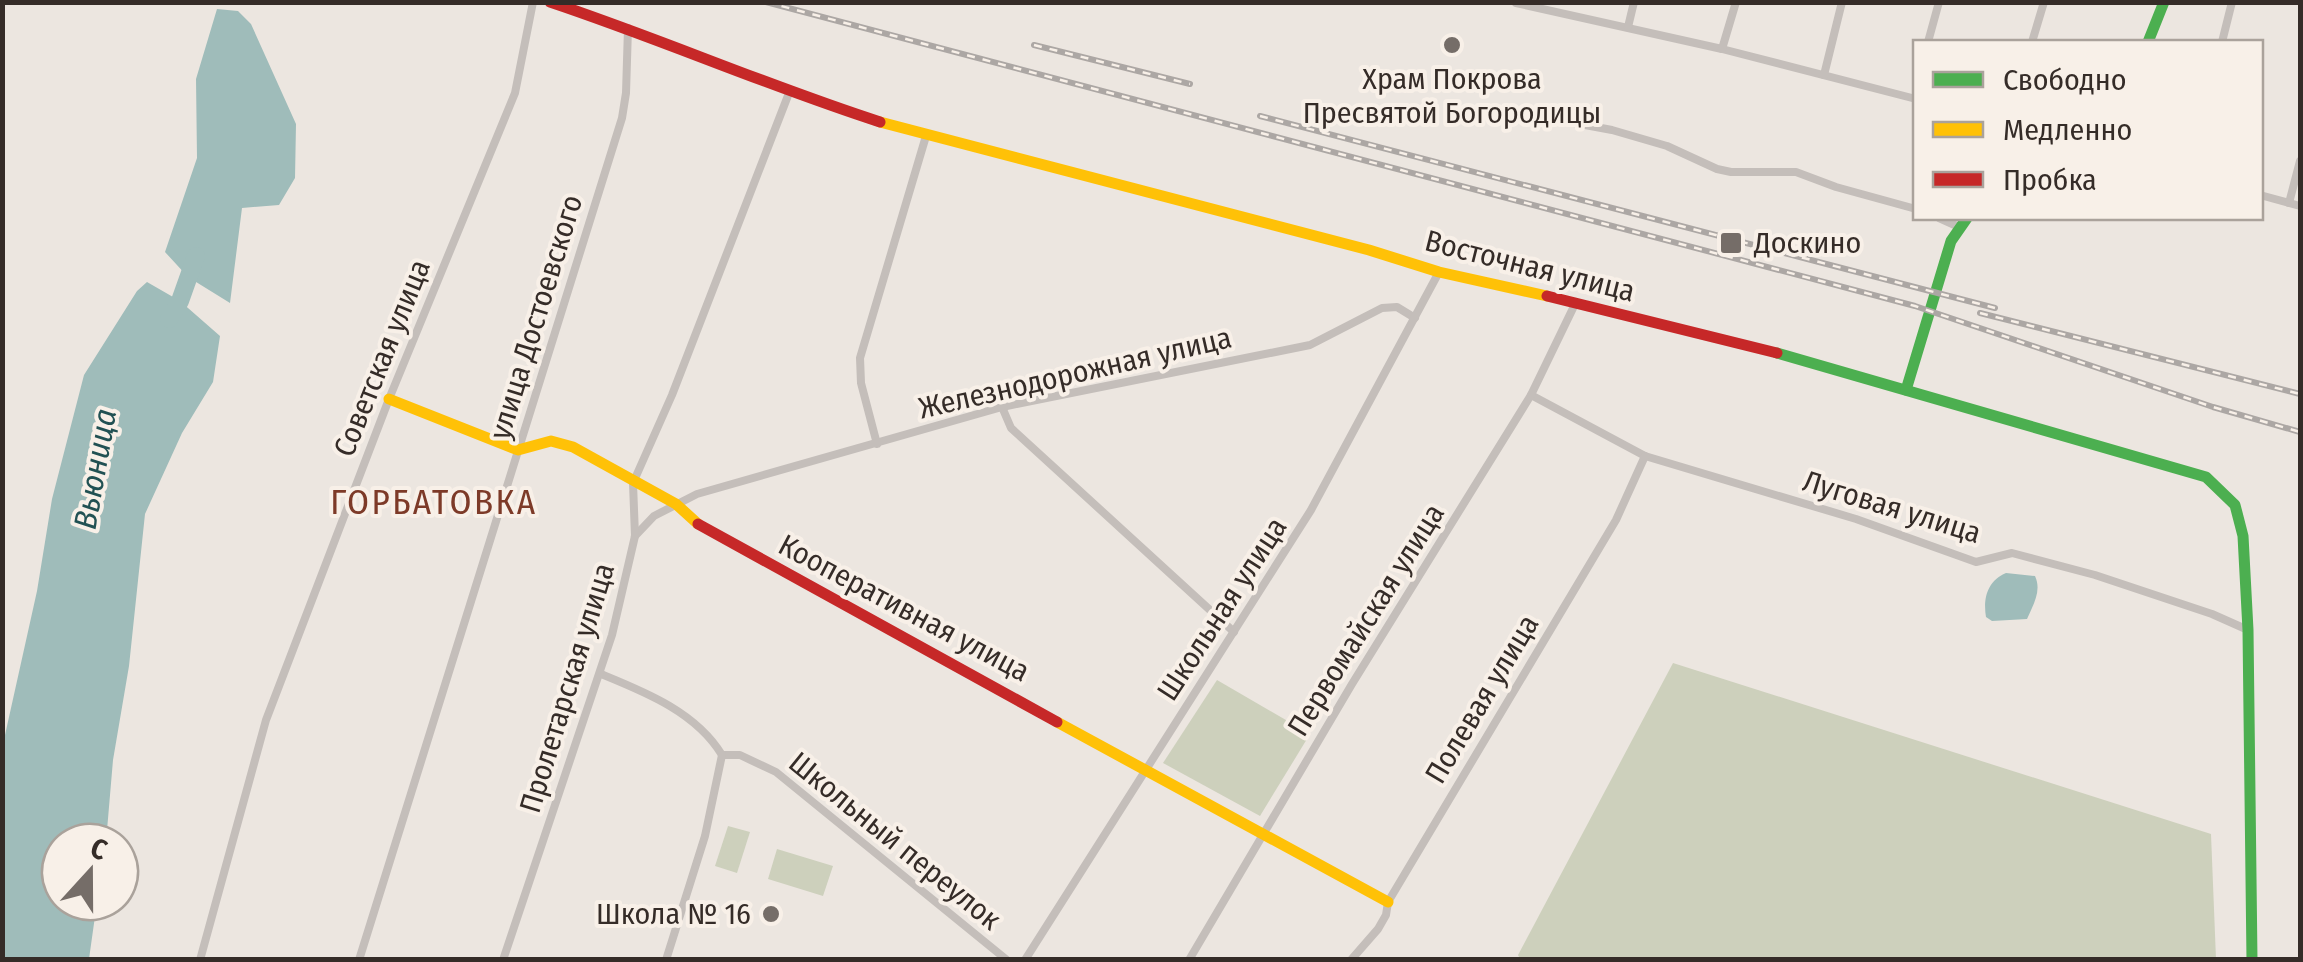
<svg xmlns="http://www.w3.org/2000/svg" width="2303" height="962" viewBox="0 0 2303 962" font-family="'Fira Sans Condensed',sans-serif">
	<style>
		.green { fill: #cdd0bc }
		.water { fill: #9fbcba }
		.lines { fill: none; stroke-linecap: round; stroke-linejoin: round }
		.river { stroke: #9fbcba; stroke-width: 18 }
		.street { stroke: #c4beba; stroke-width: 8 }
		.fast { stroke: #4caf50; stroke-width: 11 }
		.slow { stroke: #ffc107; stroke-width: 11 }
		.jam { stroke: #c62828; stroke-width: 11 }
		.rail-casing { stroke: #aca7a4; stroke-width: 6 }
		.rail { stroke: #f8f0e8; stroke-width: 2.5; stroke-dasharray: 8; stroke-linecap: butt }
		.poi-dot { fill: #756d68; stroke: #f8f0e8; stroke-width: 4 }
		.labels { text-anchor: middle; stroke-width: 8; stroke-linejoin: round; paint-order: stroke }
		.poi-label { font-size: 30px; fill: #352c28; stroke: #f8f0e8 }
		.street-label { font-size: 30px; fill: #352c28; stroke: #f8f0e8 }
		.water-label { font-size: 32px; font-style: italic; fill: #215153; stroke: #f8f0e8 }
		.quarter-label { font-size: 35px; letter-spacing: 2.5px; fill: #7d3a28; stroke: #f8f0e8 }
	</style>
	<rect width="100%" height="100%" fill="#ece6e0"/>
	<g class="green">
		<path d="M1673,663L2211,834L2216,959H1520L1518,955Z"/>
		<path d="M1217,680L1310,734L1260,816L1163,763Z"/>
		<path d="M728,826L750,832L737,873L715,866Z"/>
		<path d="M777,849L833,866L823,896L768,879Z"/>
	</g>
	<g class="water">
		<path d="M217,9L238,11L251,24L296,124L295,178L279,205L242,208L230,303L188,277L165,252L197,158L196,79Z"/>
		<path d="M147,282L180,301L220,336L213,382L182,433L145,514L129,666L113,760L106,842H60V902H97L89,959H3V744L37,591L52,499L84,375L137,291Z"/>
		<path d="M2006,573L2035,576C2042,591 2033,605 2027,619L1992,621L1986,617C1983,599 1987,581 2006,573Z"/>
	</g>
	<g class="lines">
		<path class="river" d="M169,319L180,301L196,256"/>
		<g class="street">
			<path d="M1516,3L1722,49L1916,99"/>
			<path d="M1628,27L1634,2"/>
			<path d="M1928,42L1939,2"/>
			<path d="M2032,42L2044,2"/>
			<path d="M2222,42L2232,2"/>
			<path d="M1722,49L1736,2"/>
			<path d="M1824,75L1842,2"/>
			<path d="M1558,120L1612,130L1667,146L1717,169L1731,172H1796L1836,187L1916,209"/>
			<path d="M2260,195L2300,206"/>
			<path d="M2289,203L2300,161"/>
			<path d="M1939,218L1959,227"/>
			<path d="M1531,395L1645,456L1856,519L1976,562L2012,553L2095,575L2212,614L2248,630"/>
			<path d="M1002,407L1011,428L1234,632"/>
			<path d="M877,444L861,383L860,358L926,136"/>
			<path d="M635,536L654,516L697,494L1002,407L1310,345L1382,308L1397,307L1415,318"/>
			<path d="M601,674C645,692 696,712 722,755H740L776,772L1007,960"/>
			<path d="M200,960L266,720L389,399L515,93L533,2"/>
			<path d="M359,960L622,118L626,93L628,28"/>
			<path d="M503,960L612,635L635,536L633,483L672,395L789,93"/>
			<path d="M666,960L705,836L722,755"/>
			<path d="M1025,960L1311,510L1439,272"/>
			<path d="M1189,960L1352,684L1531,395L1576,302"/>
			<path d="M1351,960L1378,929L1386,915L1388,902L1616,520L1645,456"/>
		</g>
		<g class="fast">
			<path d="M2148,42L2164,2"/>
			<path d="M1777,353L2206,477L2235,505L2243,536L2248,630L2252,960"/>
			<path d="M1906,390L1951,241L1967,218"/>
		</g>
		<g class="slow">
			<path d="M880,122L1369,250L1439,272L1547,296"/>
			<path d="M389,399L518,450L551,441L573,447L676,504L698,524"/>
			<path d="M1057,722L1388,902"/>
		</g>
		<g class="jam">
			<path d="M550,2C661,39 768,86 880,122"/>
			<path d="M1547,296L1777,353"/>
			<path d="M698,524L1057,722"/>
		</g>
		<g class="rail-casing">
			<g id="rail">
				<path d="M766,2L1915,306L2213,407L2300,432"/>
				<path d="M1034,45L1190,84"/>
				<path d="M1260,116L1995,308"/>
				<path d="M1980,313L2300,394"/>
			</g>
		</g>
		<use href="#rail" class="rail"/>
	</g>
	<g class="poi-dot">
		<circle cx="1452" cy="45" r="10"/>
		<rect x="1719" y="231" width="24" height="24" rx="5"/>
		<circle cx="771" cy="914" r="10"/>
	</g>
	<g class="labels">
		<g class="poi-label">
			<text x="1452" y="89">Храм Покрова<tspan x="1452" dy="34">Пресвятой Богородицы</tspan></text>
			<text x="1754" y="253" text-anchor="start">Доскино</text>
			<text x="751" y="924" text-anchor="end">Школа № 16</text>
		</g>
		<g class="street-label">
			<text transform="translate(1530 266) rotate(14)" y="10">Восточная улица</text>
			<text transform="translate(536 317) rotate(-73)" y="10">улица Достоевского</text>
			<text transform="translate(382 358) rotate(-68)" y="10">Советская улица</text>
			<text transform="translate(1075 373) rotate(-13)" y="10">Железнодорожная улица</text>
			<text transform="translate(1892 507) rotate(17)" y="10">Луговая улица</text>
			<text transform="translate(904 608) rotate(28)" y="10">Кооперативная улица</text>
			<text transform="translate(1222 609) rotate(-57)" y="10">Школьная улица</text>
			<text transform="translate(1366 620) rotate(-58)" y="10">Первомайская улица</text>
			<text transform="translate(567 688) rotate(-73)" y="10">Пролетарская улица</text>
			<text transform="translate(1482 699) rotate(-59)" y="10">Полевая улица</text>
			<text transform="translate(895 841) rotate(39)" y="10">Школьный переулок</text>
		</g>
		<g class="water-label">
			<text transform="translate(95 469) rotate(-80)" y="11">Вьюница</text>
		</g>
		<g class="quarter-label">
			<text x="434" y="514">ГОРБАТОВКА</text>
		</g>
	</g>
	<rect width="2303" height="962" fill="none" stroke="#352c28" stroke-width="10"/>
	<rect x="1913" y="40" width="350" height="180" fill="#f8f0e8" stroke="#aaa29b" stroke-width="2.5"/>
	<rect x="1933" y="72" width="50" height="15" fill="#4caf50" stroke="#aaa29b" stroke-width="2.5"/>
	<text x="2003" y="90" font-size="30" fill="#352c28">Свободно</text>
	<rect x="1933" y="122" width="50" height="15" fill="#ffc107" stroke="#aaa29b" stroke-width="2.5"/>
	<text x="2003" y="140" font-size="30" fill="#352c28">Медленно</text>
	<rect x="1933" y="172" width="50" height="15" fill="#c62828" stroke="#aaa29b" stroke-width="2.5"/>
	<text x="2003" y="190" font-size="30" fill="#352c28">Пробка</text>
	<g transform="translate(90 872) rotate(21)"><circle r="48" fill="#f8f0e8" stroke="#aaa29b" stroke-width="2.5"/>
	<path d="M0-8L18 38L0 25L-18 38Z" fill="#756d68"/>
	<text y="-15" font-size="28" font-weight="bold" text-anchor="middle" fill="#352c28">С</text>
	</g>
</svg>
